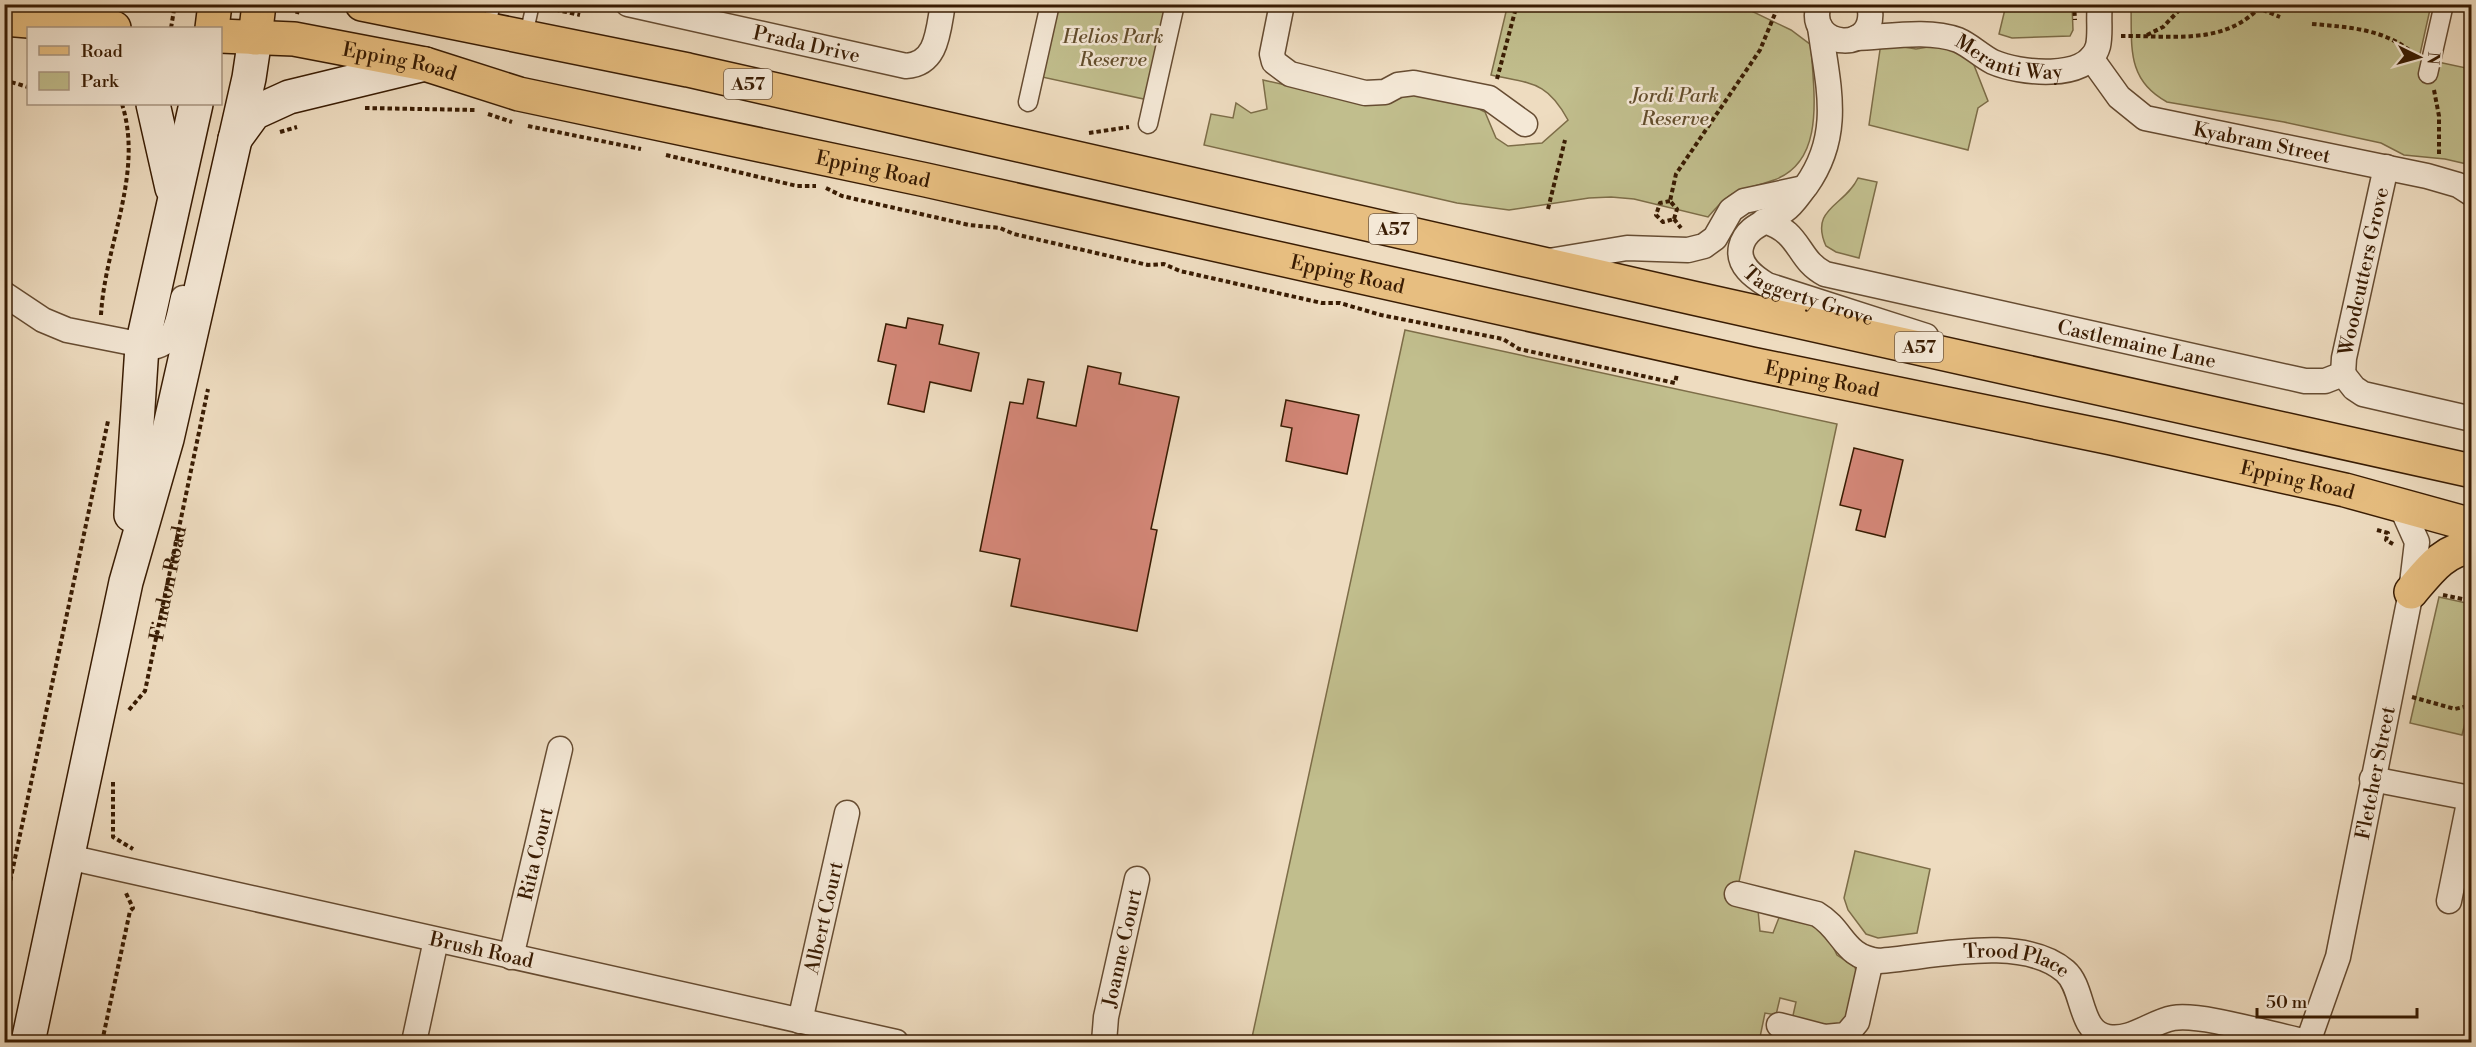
<svg xmlns="http://www.w3.org/2000/svg" width="2476" height="1047" viewBox="0 0 2476 1047" font-family="'Libre Bodoni',serif">
	<style>
		.green { fill: #c1be8d; stroke: #7d6d48; stroke-width: 1.5 }
		.building { fill: #d48778; stroke: #391c03; stroke-width: 1.5 }
		.lines { fill: none; stroke-linecap: round; stroke-linejoin: round }
		.service-casing { stroke: #664c32; stroke-width: 15 }
		.pedestrian-casing { stroke: #664c32; stroke-width: 21 }
		.minor-casing { stroke: #664c32; stroke-width: 27 }
		.secondary-casing { stroke: #391c03; stroke-width: 36 }
		.primary-casing { stroke: #391c03; stroke-width: 36 }
		.path { stroke: #391c03; stroke-width: 4; stroke-dasharray: 4.5 3; stroke-linecap: butt }
		.service { stroke: #f4e8d6; stroke-width: 12 }
		.pedestrian { stroke: #f4e8d6; stroke-width: 18 }
		.minor { stroke: #f4e8d6; stroke-width: 24 }
		.secondary { stroke: #f4e8d6; stroke-width: 33 }
		.primary { stroke: #e7be80; stroke-width: 33 }
		.labels { text-anchor: middle; stroke-width: 5; stroke-linejoin: round; paint-order: stroke }
		.shield { fill: #f4e8d6; stroke: #715942; stroke-width: 1.5 }
		.shield-label { font-size: 18px; font-weight: bold; fill: #391c03 }
		.park-label { font-size: 20px; font-style: italic; fill: #624d2c; stroke: #f4e8d6 }
		.street-label { font-size: 20px; fill: #391c03; stroke: #f4e8d6 }
	</style>
	<rect width="100%" height="100%" fill="#eedcc0"/>
	<filter id="stains"><feTurbulence type="fractalNoise" baseFrequency=".00333" numOctaves="4"/><feColorMatrix values="0 0 0 0 .2 0 0 0 0 .09 0 0 0 0 .02 0 0 0 .5 -.17"/></filter>
	<radialGradient id="worn" r=".72"><stop offset=".6" stop-color="#630" stop-opacity="0"/><stop offset="1" stop-color="#630" stop-opacity=".3"/></radialGradient>
	<g class="green">
		<path d="M1058,5H1175L1153,101L1042,77Z"/>
		<path d="M1501,5H1739L1791,30L1811,45C1813,90 1827,161 1774,180C1738,193 1736,184 1708,217L1634,199L1611,197L1589,198L1509,210L1457,203L1204,145L1211,114L1233,118L1236,103L1251,113L1267,109L1263,80L1361,102L1419,93L1473,106L1485,112L1496,138L1508,146L1542,143L1568,120C1547,81 1532,84 1491,75L1506,12Z"/>
		<path d="M2006,5H2072L2073,30L2070,36L2012,38L1999,34Z"/>
		<path d="M2131,5H2431L2420,54L2424,59L2471,69V165L2445,159L2404,155L2381,143L2284,122L2167,102C2126,80 2132,46 2131,5Z"/>
		<path d="M1881,43L1916,49L1940,45L1953,47L1972,60L1988,101L1978,108L1968,150L1869,125Z"/>
		<path d="M1858,178L1877,182L1859,258L1836,252L1826,246C1809,208 1845,206 1858,178Z"/>
		<path d="M1405,330L1837,424L1734,905L1758,910L1760,931L1773,933L1780,915L1812,922L1827,934L1837,955L1855,967L1857,976L1848,1017L1837,1028L1792,1020L1796,1002L1780,998L1776,1015L1765,1013L1759,1042H1251Z"/>
		<path d="M2439,597L2471,604V720L2466,719L2462,735L2410,723Z"/>
		<path d="M1855,851L1930,869L1917,933L1878,938L1866,934L1848,910L1844,898Z"/>
	</g>
	<g class="building">
		<path d="M908,318L943,325L939,344L979,353L971,391L930,382L924,412L888,404L896,365L878,361L886,324L906,328Z"/>
		<path d="M1088,366L1121,373L1119,384L1179,397L1151,529L1157,530L1137,631L1011,606L1020,559L980,551L1010,402L1023,404L1028,379L1044,382L1037,418L1076,426Z"/>
		<path d="M1286,400L1359,415L1347,474L1286,461L1292,428L1281,426Z"/>
		<path d="M1854,448L1903,460L1885,537L1856,530L1861,510L1840,505Z"/>
	</g>
	<g class="lines">
		<g class="service-casing">
			<g id="service">
				<path d="M488,28L494,4"/>
				<path d="M526,35L533,4"/>
			</g>
		</g>
		<g class="pedestrian-casing">
			<g id="pedestrian">
				<path d="M2428,74L2444,4"/>
				<path d="M1028,102L1050,4"/>
				<path d="M1148,124L1175,4"/>
			</g>
		</g>
		<g class="minor-casing">
			<g id="minor">
				<path id="s2" d="M628,4L906,66C938,64 938,30 943,4"/>
				<path d="M1282,4L1272,54L1274,62L1290,74L1365,93L1385,92L1398,85L1414,83L1489,98L1525,124"/>
				<path d="M1819,4C1804,49 1881,56 1869,4"/>
				<path id="s3" d="M1820,27C1828,86 1843,134 1806,186C1800,193 1793,205 1785,210C1769,222 1746,225 1741,247C1737,265 1754,277 1767,285L1926,336"/>
				<path id="s4" d="M1856,38C1887,37 1928,29 1958,40C1970,45 1981,56 1993,62C2018,73 2088,82 2098,46C2101,33 2098,18 2100,4"/>
				<path id="s5" d="M2091,58L2119,97L2145,118L2427,176L2458,185L2472,194"/>
				<path id="s6" d="M1764,221C1802,232 1796,259 1825,274L2305,381H2325L2343,374L2354,388L2363,394L2472,419"/>
				<path d="M1549,261L1627,248L1688,250L1704,246L1715,238L1731,210L1744,201L1804,188"/>
				<path d="M4,294L43,320L67,330L153,347C177,342 178,319 183,298"/>
				<path id="s7" d="M2343,374L2344,358L2386,167"/>
				<path d="M2372,779L2470,798L2449,901"/>
				<path id="s8" d="M68,857L896,1042"/>
				<path id="s9" d="M1737,894L1817,914C1844,930 1843,957 1879,961C1932,957 2022,934 2065,971C2085,988 2078,1032 2108,1037C2132,1041 2151,1022 2173,1018C2202,1013 2275,1036 2308,1042L2338,957L2411,592L2417,542L2400,504"/>
				<path id="s10" d="M511,957L560,749"/>
				<path id="s11" d="M800,1021L847,813"/>
				<path d="M1779,1025L1825,1037L1846,1035L1857,1022L1871,960"/>
				<path d="M414,1042L436,940"/>
				<path id="s12" d="M1104,1042L1106,1017L1137,879"/>
			</g>
		</g>
		<g class="secondary-casing">
			<g id="secondary">
				<path d="M153,104L172,188"/>
				<path d="M235,139L254,113L289,97L425,64"/>
				<path d="M131,515L142,346L196,104"/>
				<path d="M28,1042L126,582L167,439L249,78L255,38"/>
			</g>
		</g>
		<g class="primary-casing">
			<g id="primary">
				<path d="M362,4L688,70L1693,298L2472,471"/>
				<path d="M4,19L114,28"/>
				<path d="M212,28L215,4"/>
				<path id="s13" d="M220,36L294,39L425,64L519,94L926,180L1752,364L2112,438L2345,490L2472,525"/>
				<path d="M255,38L259,4"/>
				<path d="M2411,592C2428,572 2444,549 2472,547"/>
			</g>
		</g>
		<g class="path">
			<path d="M2074,4L2075,20"/>
			<path d="M2249,4L2280,17"/>
			<path d="M548,8L580,15"/>
			<path d="M297,14L299,4"/>
			<path d="M2312,24C2349,27 2384,29 2413,53"/>
			<path d="M171,28L175,4"/>
			<path d="M2147,35L2163,27L2185,4"/>
			<path d="M2121,36C2168,35 2220,46 2257,10"/>
			<path d="M1497,79L1517,4"/>
			<path d="M4,80L28,87"/>
			<path d="M2434,90L2439,116V157"/>
			<path d="M365,108L475,110"/>
			<path d="M488,114L512,122"/>
			<path d="M528,126L641,149"/>
			<path d="M280,132L297,127"/>
			<path d="M1089,133L1129,127"/>
			<path d="M666,155L797,186H816"/>
			<path d="M826,188L842,196L969,225L1000,228L1014,234L1148,265L1164,264L1180,271L1322,303H1340L1381,315L1503,339L1519,349L1675,383L1677,374"/>
			<path d="M1670,201L1660,203L1656,215L1663,222L1674,219"/>
			<path d="M1548,209L1565,140"/>
			<path d="M1674,219L1681,228"/>
			<path d="M1674,219L1677,209L1670,201L1676,174L1760,50L1779,4"/>
			<path d="M101,315C105,244 144,174 122,104"/>
			<path d="M2377,530L2388,533L2386,540L2393,544"/>
			<path d="M2443,595L2472,601"/>
			<path d="M2412,697L2455,709L2472,705"/>
			<path id="s1" d="M129,710L145,691L208,389"/>
			<path d="M113,782V837L133,849"/>
			<path d="M4,910L108,421"/>
			<path d="M102,1042L130,911L133,908L125,891"/>
		</g>
		<use href="#service" class="service"/>
		<use href="#pedestrian" class="pedestrian"/>
		<use href="#minor" class="minor"/>
		<use href="#secondary" class="secondary"/>
		<use href="#primary" class="primary"/>
	</g>
	<g class="labels">
		<g class="shield">
			<rect x="724" y="69" width="48" height="30" rx="4.5"/>
			<rect x="1369" y="214" width="48" height="30" rx="4.5"/>
			<rect x="1895" y="332" width="48" height="30" rx="4.5"/>
		</g>
		<g class="shield-label">
			<text x="748" y="90">A57</text>
			<text x="1393" y="235">A57</text>
			<text x="1919" y="353">A57</text>
		</g>
		<g class="park-label">
			<text x="1113" y="43">Helios Park<tspan x="1113" dy="23">Reserve</tspan></text>
			<text x="1675" y="102">Jordi Park<tspan x="1675" dy="23">Reserve</tspan></text>
		</g>
		<g class="street-label">
			<text dy="7" stroke="none"><textPath href="#s2" startOffset="183">Prada Drive</textPath></text>
			<text dy="7" stroke="none"><textPath href="#s4" startOffset="158">Meranti Way</textPath></text>
			<text dy="7" stroke="none"><textPath href="#s13" startOffset="182">Epping Road</textPath></text>
			<text dy="7" stroke="none"><textPath href="#s5" startOffset="201">Kyabram Street</textPath></text>
			<text dy="7" stroke="none"><textPath href="#s13" startOffset="668">Epping Road</textPath></text>
			<text dy="7" stroke="none"><textPath href="#s7" startOffset="105">Woodcutters Grove</textPath></text>
			<text dy="7" stroke="none"><textPath href="#s13" startOffset="1154">Epping Road</textPath></text>
			<text dy="7" stroke="none"><textPath href="#s3" startOffset="348">Taggerty Grove</textPath></text>
			<text dy="7" stroke="none"><textPath href="#s6" startOffset="402">Castlemaine Lane</textPath></text>
			<text dy="7" stroke="none"><textPath href="#s13" startOffset="1640">Epping Road</textPath></text>
			<text dy="7" stroke="none"><textPath href="#s13" startOffset="2126">Epping Road</textPath></text>
			<text dy="7" stroke="none"><textPath href="#s1" startOffset="135">Findon Road</textPath></text>
			<text dy="7" stroke="none"><textPath href="#s9" startOffset="920">Fletcher Street</textPath></text>
			<text dy="7" stroke="none"><textPath href="#s10" startOffset="106">Rita Court</textPath></text>
			<text dy="7" stroke="none"><textPath href="#s11" startOffset="106">Albert Court</textPath></text>
			<text dy="7" stroke="none"><textPath href="#s12" startOffset="96">Joanne Court</textPath></text>
			<text dy="7" stroke="none"><textPath href="#s8" startOffset="424">Brush Road</textPath></text>
			<text dy="7" stroke="none"><textPath href="#s9" startOffset="302">Trood Place</textPath></text>
		</g>
	</g>
	<rect width="2476" height="1047" fill="none" stroke="#eedcc0" stroke-width="24"/>
	<rect x="6" y="6" width="2464" height="1035" fill="none" stroke="#391c03" stroke-width="3"/>
	<rect x="12" y="12" width="2452" height="1023" fill="none" stroke="#391c03" stroke-width="1.5"/>
	<rect x="27" y="27" width="195" height="78" fill="#f4e8d6" stroke="#a99682" stroke-width="1.5"/>
	<rect x="39" y="46" width="30" height="9" fill="#e7be80" stroke="#a99682" stroke-width="1.5"/>
	<text x="81" y="57" font-size="18" fill="#391c03">Road</text>
	<rect x="39" y="72" width="30" height="18" fill="#c1be8d" stroke="#a99682" stroke-width="1.5"/>
	<text x="81" y="87" font-size="18" fill="#391c03">Park</text>
	<g transform="translate(2419 57) rotate(95)" stroke="#f4e8d6" stroke-width="4.5" paint-order="stroke">
	<path d="M0-4.5L10 22L0 15L-10 22Z" fill="#391c03"/>
	<text y="-9" font-size="16" font-weight="bold" text-anchor="middle" fill="#391c03">N</text>
	</g>
	<path d="M2257 1008v9h160v-9" fill="none" stroke="#391c03" stroke-width="3"/>
	<text x="2266" y="1008" font-size="18" fill="#391c03" stroke="#f4e8d6" stroke-width="4.5" paint-order="stroke">50 m</text>
	<rect width="100%" height="100%" filter="url(#stains)"/>
	<rect width="100%" height="100%" fill="url(#worn)"/>
</svg>
